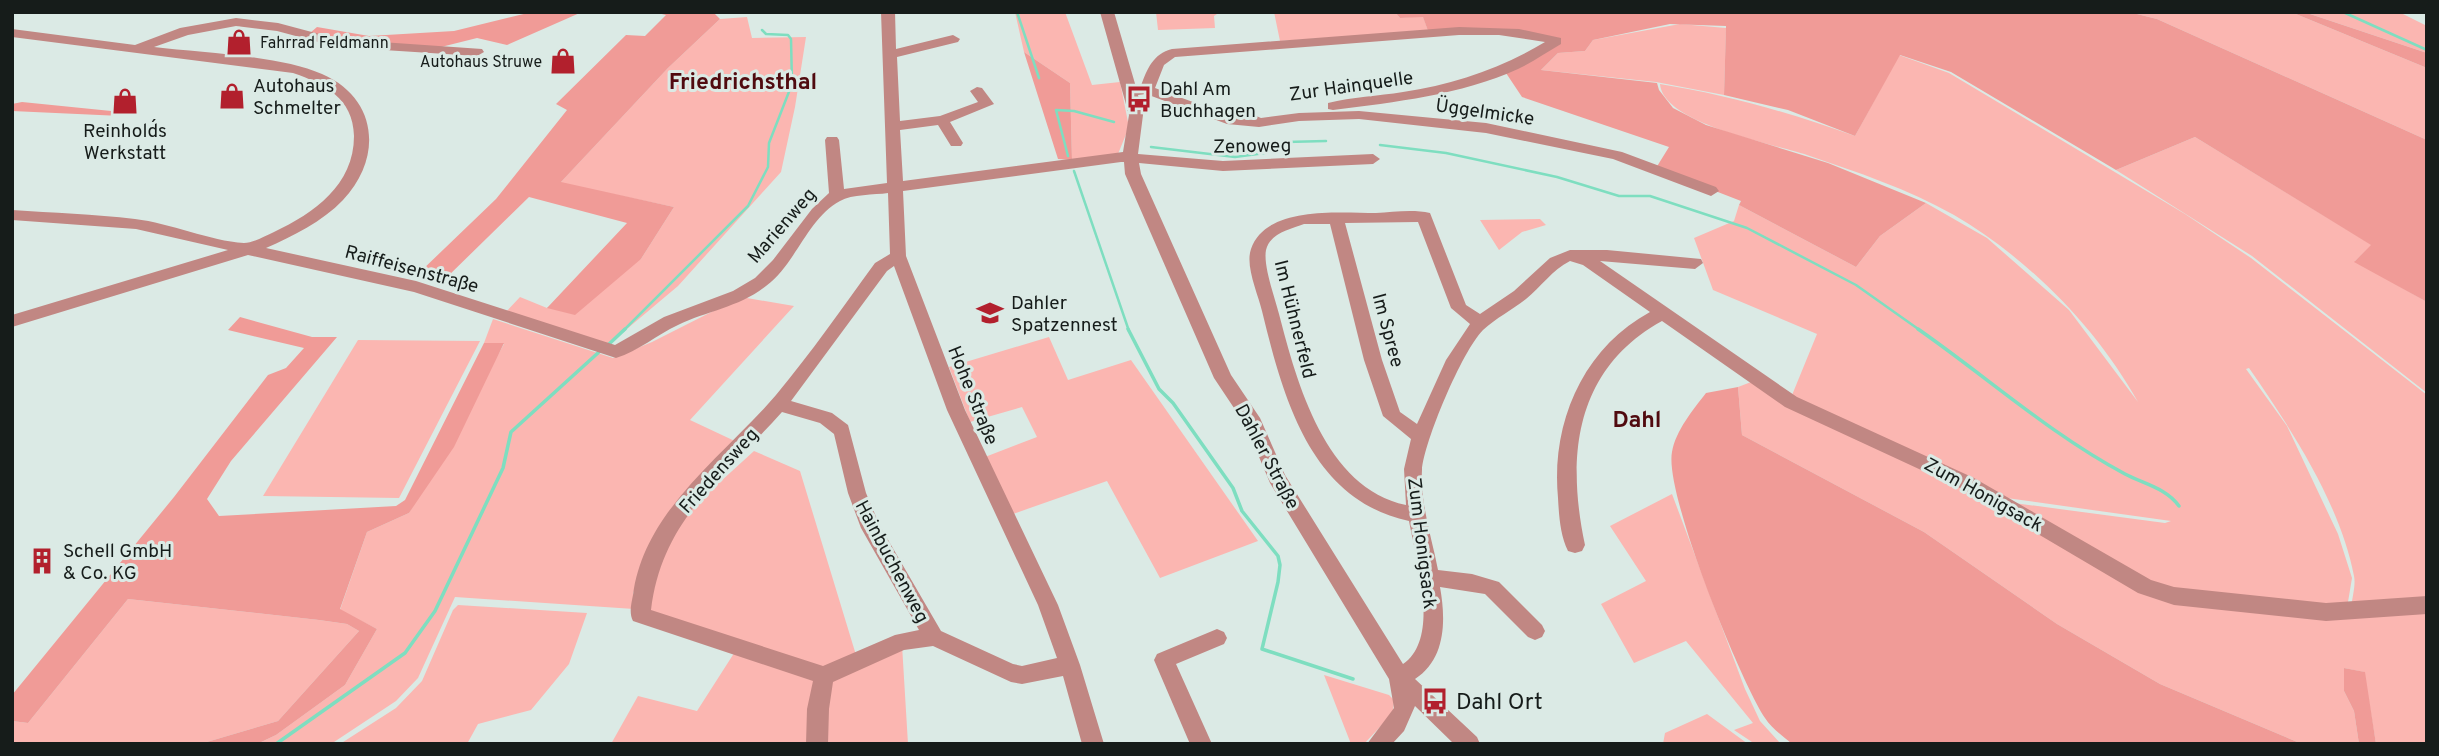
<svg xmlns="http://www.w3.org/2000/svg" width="2439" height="756" font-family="Overpass,sans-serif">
<rect width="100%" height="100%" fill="#dbeae5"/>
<path fill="#fbb6b1" d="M 1015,12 L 1065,12 L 1092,85 L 1120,82 L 1129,127 L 1118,154 L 1072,160 L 1070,83 L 1024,52 Z
M 1156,12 L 1220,12 L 1214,16 L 1215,28 L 1158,30 Z
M 1274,12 L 1395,12 L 1400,18 L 1423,16 L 1428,31 L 1280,41 Z
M 2129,12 L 2291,12 L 2427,68 L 2427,140 L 2157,19 Z
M 2304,12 L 2399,12 L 2427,26 L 2427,53 Z
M 747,17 L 752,38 L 806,37 L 795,107 L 781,172 L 678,286 L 609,344 L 505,313 L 520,297 L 547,308 L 641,259 L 674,207 L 560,183 L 668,68 L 720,19 Z
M 1680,24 L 1726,28 L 1724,95 L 1656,82 L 1541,70 L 1558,53 L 1585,51 L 1593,40 Z
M 1899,55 L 1949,73 L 2185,214 L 2251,258 L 2427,395 L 2427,602 L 2351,608 C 2352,598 2356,585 2354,576 C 2340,503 2290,427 2249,368 L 2246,369 L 2287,426 L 2338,534 L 2352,578 L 2347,608 L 2173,593 L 1999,501 L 2165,523 L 2171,521 L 1992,496 L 1790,400 L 1817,334 L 1713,290 L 1694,238 L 1734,221 L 1739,205 L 1856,267 L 1880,236 L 1926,203 L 1987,238 L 2069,310 L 2138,402 C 2096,327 2029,259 1954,215 C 1908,189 1857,172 1807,155 C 1775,144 1663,124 1660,84 C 1728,95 1791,113 1855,136 Z
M 2195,137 L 2372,245 L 2355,261 L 2427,302 L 2427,393 L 2252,256 L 2116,170 Z
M 1540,219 L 1546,225 L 1522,232 L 1499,250 L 1480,220 Z
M 741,297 L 794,306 L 690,420 L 739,443 L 658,544 L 633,593 L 634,609 L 455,597 L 418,678 L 396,701 L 331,744 L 257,744 L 276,735 L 345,685 L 377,629 L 340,610 L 367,532 L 409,513 L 504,344 L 484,343 L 493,319 L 613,358 L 652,342 Z
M 1049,337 L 1068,380 L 1131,360 L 1258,541 L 1160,578 L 1107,481 L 1010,515 L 985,457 L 1037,437 L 1022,407 L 970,422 L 949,367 Z
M 358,340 L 480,341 L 399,498 L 263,496 Z
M 1759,379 L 1914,457 L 2179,599 L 2427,607 L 2427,744 L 2376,744 L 2364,672 L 2344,668 L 2344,691 L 2354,711 L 2359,744 L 2302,744 L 2160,684 L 2057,624 L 1924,532 L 1742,435 L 1738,387 Z
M 754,451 L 800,471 L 856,655 L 822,672 L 645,612 L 666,535 L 711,478 L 720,482 Z
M 1672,494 L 1745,689 L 1760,721 L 1781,744 L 1755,744 L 1734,730 L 1753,723 L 1686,641 L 1634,663 L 1601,604 L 1646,581 L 1610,526 Z
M 128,599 L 319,620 L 347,624 L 359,631 L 278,721 L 200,744 L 12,744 L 12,721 L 28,723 Z
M 458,605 L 587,613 L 569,664 L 531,710 L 478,724 L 467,744 L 340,744 L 396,708 L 422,681 L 453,610 Z
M 902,645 L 908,744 L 821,744 L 828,677 Z
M 738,647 L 820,677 L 814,744 L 611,744 L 638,696 L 697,711 Z
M 1324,675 L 1389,695 L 1394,700 L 1393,713 L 1364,744 L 1351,744 Z
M 1707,714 L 1748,744 L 1663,744 L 1665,733 Z"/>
<path fill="#f09b97" d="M 532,12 L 582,12 L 507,45 L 477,38 L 441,47 L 355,42 L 310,33 L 317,27 L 369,36 L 454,31 Z
M 653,12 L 713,12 L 720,19 L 668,68 L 561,182 L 674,207 L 641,259 L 575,315 L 547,308 L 627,223 L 529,197 L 444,280 L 419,273 L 496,199 L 567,110 L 556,104 L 626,35 L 645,36 L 666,15 Z
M 1395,12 L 2129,12 L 2157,19 L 2427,140 L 2427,302 L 2354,262 L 2371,245 L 2195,137 L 2116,170 L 1951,72 L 1900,55 L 1855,136 L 1788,110 L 1724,95 L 1726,26 L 1670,24 L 1593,40 L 1585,51 L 1558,53 L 1541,70 L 1657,83 L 1659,90 L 1673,108 L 1706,125 L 1828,163 L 1926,203 L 1880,236 L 1856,267 L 1739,205 L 1741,201 L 1656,168 L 1669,147 L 1522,97 L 1504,70 L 1556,41 L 1542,36 L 1428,31 L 1423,17 L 1400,18 Z
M 2291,12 L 2304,12 L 2427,53 L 2427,68 Z
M 1024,52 L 1070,83 L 1072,160 L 1058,159 Z
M 22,102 L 131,113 L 121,116 L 12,111 L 12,104 Z
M 240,317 L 312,337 L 337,337 L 231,461 L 207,499 L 219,516 L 396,506 L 405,500 L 484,343 L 504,343 L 454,447 L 409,513 L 367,532 L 340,609 L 377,629 L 345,685 L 276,735 L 257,744 L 200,744 L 278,721 L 359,631 L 347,624 L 319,620 L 128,599 L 28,723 L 12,721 L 12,695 L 174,497 L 268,375 L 286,368 L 304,348 L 228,330 Z
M 1738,387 L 1742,435 L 1924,532 L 2057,624 L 2160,684 L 2302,744 L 1792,744 C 1783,736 1771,728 1765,718 C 1740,680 1664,493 1672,452 C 1676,430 1693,410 1706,393 Z
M 2344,668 L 2365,672 L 2376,744 L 2359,744 L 2354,711 L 2344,691 Z"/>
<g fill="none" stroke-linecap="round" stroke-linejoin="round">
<path stroke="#7edec0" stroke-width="2.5" d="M 1017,12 L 1039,78
M 2343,12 L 2427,50
M 1286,142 L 1326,141
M 1380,145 L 1446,153 L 1557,177 L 1619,196 L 1650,196 L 1747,228 L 1856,285 L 1921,331
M 1151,147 L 1235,157 L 1265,153
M 1068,156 L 1056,110 L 1074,111 L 1114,122
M 1074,171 L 1129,331
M 623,331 L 748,206 L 768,167 L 769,143 L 792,84 L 791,39 L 788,35 L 766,34 L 762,30"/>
<path stroke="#7edec0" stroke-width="3.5" d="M 1128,329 L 1159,389 L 1173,403 L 1233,488 L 1242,511 L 1278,556 L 1280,565 L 1278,582 L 1262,649 L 1353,679
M 1918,329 C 1987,377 2050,434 2125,474 C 2144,484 2166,488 2179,506
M 608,345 L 625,329
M 276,744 L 405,653 L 435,611 L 503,468 L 511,432 L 599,352"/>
<path fill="#c18783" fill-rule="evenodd" d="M 881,12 L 895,12 L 896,49 L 953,35 L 960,39 L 958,42 L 897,57 L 900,121 L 940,116 L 978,102 L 970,91 L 977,87 L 982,88 L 994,104 L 950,122 L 963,143 L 961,146 L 951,146 L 938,125 L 900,130 L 903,181 L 1123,152 L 1129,115 L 1100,12 L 1114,12 L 1136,87 L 1141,86 C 1147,69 1153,54 1172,49 L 1459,27 L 1519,29 L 1561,38 L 1561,44 C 1547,52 1533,62 1518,69 C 1460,95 1396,102 1333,110 L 1328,109 L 1328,103 C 1352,97 1378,96 1403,92 C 1454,84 1500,69 1545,42 L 1499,35 L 1459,35 L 1175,57 L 1164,65 L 1155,88 L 1228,115 L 1254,115 L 1261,118 L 1299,113 L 1359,111 L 1486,123 L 1622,152 L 1716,187 L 1719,191 L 1711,196 L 1613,159 L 1486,133 L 1359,119 L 1299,121 L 1259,127 L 1227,124 L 1146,94 L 1138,95 L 1143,115 L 1138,154 L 1223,161 L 1373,154 L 1380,159 L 1373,164 L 1223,171 L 1139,163 L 1141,174 L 1231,375 L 1260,418 L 1285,475 L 1403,664 C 1441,638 1416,560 1409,521 C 1310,500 1283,397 1262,311 C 1258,294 1245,266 1251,249 C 1266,205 1340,213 1376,213 C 1393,212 1413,209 1430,213 L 1466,305 L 1480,314 L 1514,291 L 1550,258 L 1570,250 L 1607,250 L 1701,259 L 1703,263 L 1695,269 L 1600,261 L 1797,397 L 1974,478 L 2151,580 L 2174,587 L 2326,603 L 2427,596 L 2427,614 L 2326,621 L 2174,605 L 2138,593 L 1960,488 L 1785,407 L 1662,321 C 1575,369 1566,456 1585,545 L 1582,551 L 1575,553 L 1568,551 C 1560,535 1559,515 1558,498 C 1551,424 1582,349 1650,312 L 1583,265 L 1570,261 C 1552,270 1541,287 1526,299 C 1512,310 1496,318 1483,330 C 1462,351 1424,442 1422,470 C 1420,504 1432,538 1438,570 L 1472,574 L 1499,582 L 1542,625 L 1545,631 L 1542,637 L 1535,640 L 1528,637 L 1485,594 L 1440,587 C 1446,620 1446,659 1415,679 L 1477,737 L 1480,744 L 1454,744 L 1415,706 L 1404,731 L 1392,744 L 1367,744 L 1394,708 L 1389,679 L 1270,483 L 1246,426 L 1214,378 L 1125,174 L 1124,162 L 1121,162 L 903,191 L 906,256 L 965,410 L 1058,605 L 1080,665 L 1104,744 L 1082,744 L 1063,676 L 1022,684 L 1011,682 L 933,646 L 904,650 L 833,682 L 829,709 L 828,744 L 806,744 L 807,709 L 813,681 L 633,621 C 629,613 631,605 633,595 C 644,510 724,456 776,395 C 811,353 843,307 875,263 L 890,254 L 888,193 C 874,195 852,194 840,201 C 807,219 796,264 766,286 C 740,307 707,311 678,325 C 656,335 639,351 616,358 L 414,292 L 248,255 L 12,327 L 12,315 L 228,250 L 136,229 L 12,220 L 12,210 C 53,213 94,214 135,219 C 170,223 210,241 244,243 C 253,243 265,236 274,232 C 314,213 354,185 354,136 C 353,98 325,84 293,73 L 12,37 L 12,29 L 135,45 L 180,28 L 236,18 L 278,23 L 338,39 L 482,49 L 484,52 L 477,56 L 337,47 L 277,31 L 236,26 L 188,35 L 154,47 C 202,53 279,55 322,74 C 378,98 383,158 343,200 C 322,222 293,236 266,248 L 416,281 L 615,345 L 664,317 L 733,291 L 755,278 L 773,260 L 812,209 L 829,193 L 825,140 L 827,137 L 837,137 L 839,140 L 844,189 L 887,183 ZM 1418,222 L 1451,308 L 1470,324 L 1446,360 L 1417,424 L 1400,412 L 1382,360 L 1345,223 ZM 1304,224 L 1330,224 L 1364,360 L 1383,416 L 1411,439 L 1404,469 L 1406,505 C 1325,488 1297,383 1279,314 C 1275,298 1263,266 1266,250 C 1270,233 1291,229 1304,224 ZM 894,266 L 947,410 L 1038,605 L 1057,658 L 1022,666 L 1013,664 L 941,631 L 880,526 L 866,493 L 848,425 L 832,413 L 791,401 L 887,271 ZM 782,412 L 820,423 L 834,434 L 848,493 L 861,528 L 919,630 L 895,635 L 823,666 L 651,610 C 662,518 725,476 782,412 Z
M 1217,629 L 1224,632 L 1227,638 L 1224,644 L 1176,664 L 1212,744 L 1190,744 L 1154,660 L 1157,654 Z"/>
</g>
<defs>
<g id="shop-bare" transform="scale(2.1)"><path d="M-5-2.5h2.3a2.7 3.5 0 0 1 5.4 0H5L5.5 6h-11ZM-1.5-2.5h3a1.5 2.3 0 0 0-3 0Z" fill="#b2202d" stroke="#dbeae5" stroke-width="2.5" paint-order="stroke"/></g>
<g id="bus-bare" transform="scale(2.1)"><path d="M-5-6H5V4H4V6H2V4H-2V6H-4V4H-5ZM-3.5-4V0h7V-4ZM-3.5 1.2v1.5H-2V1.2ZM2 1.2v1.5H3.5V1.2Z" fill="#b2202d" stroke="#dbeae5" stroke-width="2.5" paint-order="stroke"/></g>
<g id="school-bare" transform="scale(2.1)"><path d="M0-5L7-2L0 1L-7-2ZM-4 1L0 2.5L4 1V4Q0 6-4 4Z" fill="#b2202d" stroke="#dbeae5" stroke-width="2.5" paint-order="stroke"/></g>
<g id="building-bare" transform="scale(2.1)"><path d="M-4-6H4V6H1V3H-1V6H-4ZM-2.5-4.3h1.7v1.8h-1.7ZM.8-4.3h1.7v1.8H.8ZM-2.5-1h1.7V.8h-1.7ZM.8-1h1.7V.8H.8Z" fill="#b2202d" stroke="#dbeae5" stroke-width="2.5" paint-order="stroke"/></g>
</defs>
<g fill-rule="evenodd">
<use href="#shop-bare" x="239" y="42"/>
<use href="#shop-bare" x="563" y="61"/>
<use href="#shop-bare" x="232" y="96"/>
<use href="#bus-bare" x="1139" y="99"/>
<use href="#shop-bare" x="125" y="101"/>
<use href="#school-bare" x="990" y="313"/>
<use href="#building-bare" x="42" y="561"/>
<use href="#bus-bare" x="1435" y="701"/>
</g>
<g text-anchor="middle" stroke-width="6" stroke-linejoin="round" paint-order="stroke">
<g font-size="16" fill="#161c1a" stroke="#dbeae5" text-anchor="start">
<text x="260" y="48">Fahrrad Feldmann</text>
<text x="542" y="67" text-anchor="end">Autohaus Struwe</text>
</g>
<g font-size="19" fill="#161c1a" stroke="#dbeae5" text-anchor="start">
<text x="253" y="92">Autohaus<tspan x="253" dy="22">Schmelter</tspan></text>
<text x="1160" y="95">Dahl Am<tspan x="1160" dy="22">Buchhagen</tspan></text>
<text x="125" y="137" text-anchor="middle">Reinhold´s<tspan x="125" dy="22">Werkstatt</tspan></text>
<text x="1011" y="309">Dahler<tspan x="1011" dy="22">Spatzennest</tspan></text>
<text x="63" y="557">Schell GmbH<tspan x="63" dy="22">&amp; Co. KG</tspan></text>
</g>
<g font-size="19" fill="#161c1a" stroke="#dbeae5">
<text transform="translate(1351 85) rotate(-8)" y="7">Zur Hainquelle</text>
<text transform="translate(1485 111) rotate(8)" y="7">Üggelmicke</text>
<text transform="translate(1252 145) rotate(-1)" y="7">Zenoweg</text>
<text transform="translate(781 225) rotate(-49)" y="7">Marienweg</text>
<text transform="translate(412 268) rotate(15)" y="7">Raiffeisenstraße</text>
<text transform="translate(1296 319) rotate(76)" y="7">Im Hühnerfeld</text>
<text transform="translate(1389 330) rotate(75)" y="7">Im Spree</text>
<text transform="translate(974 395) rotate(68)" y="7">Hohe Straße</text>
<text transform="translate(1268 456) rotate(62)" y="7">Dahler Straße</text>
<text transform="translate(718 470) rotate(-48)" y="7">Friedensweg</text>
<text transform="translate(1984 494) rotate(29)" y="7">Zum Honigsack</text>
<text transform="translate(1423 543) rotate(83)" y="7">Zum Honigsack</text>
<text transform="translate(893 561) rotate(62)" y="7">Hainbuchenweg</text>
</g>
<g font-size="23" font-weight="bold" fill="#500a0f" stroke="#dbeae5">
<text x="743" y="89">Friedrichsthal</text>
<text x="1637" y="427">Dahl</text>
</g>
<g font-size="23" fill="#161c1a" stroke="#dbeae5" text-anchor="start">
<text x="1456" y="709">Dahl Ort</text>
</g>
</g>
<rect width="2439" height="756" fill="none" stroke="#161c1a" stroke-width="28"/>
</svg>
